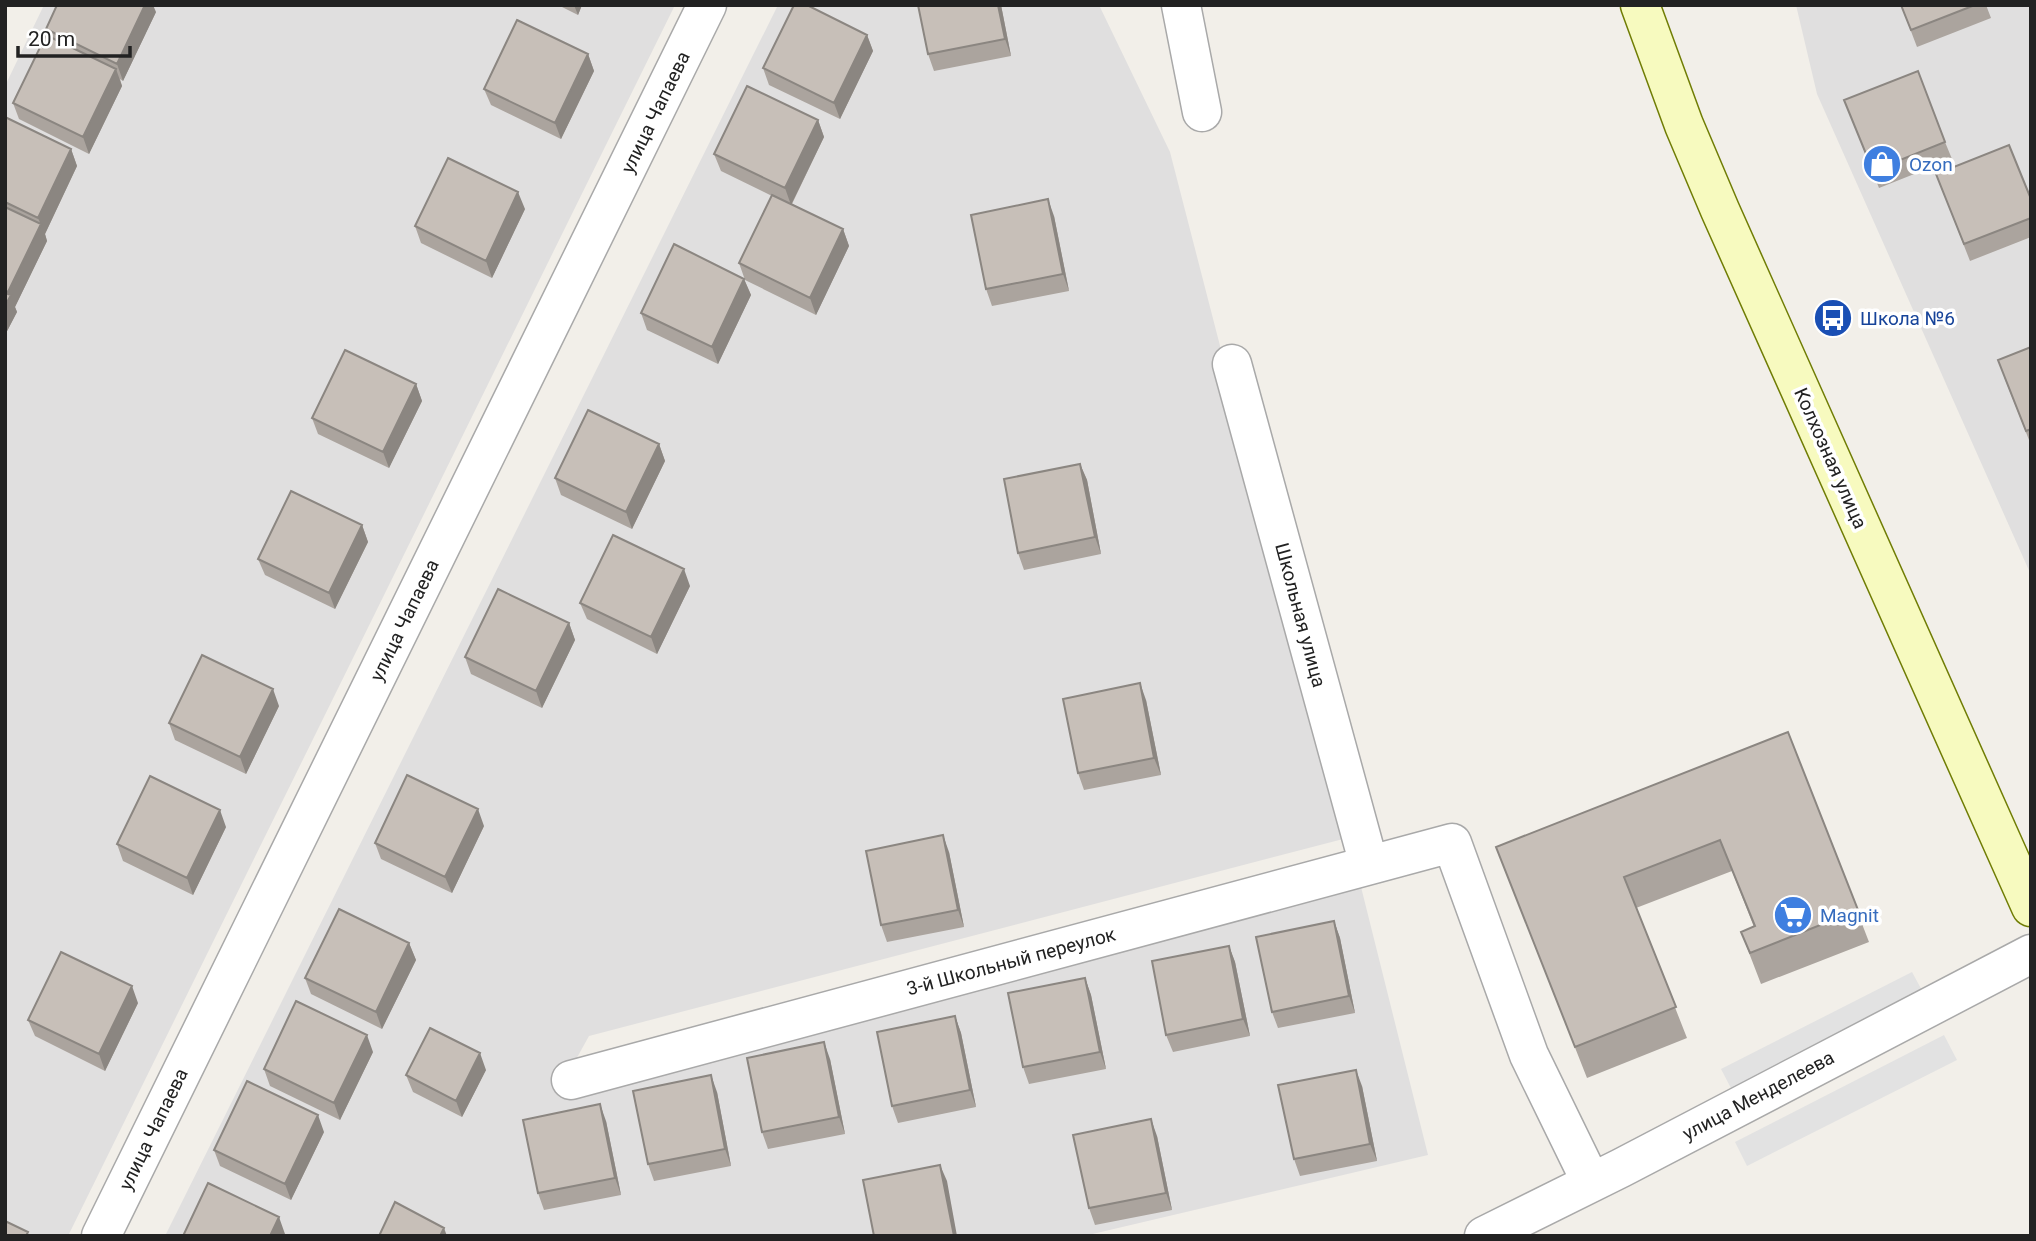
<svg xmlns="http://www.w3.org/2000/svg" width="2036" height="1241" font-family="Roboto,sans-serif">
<rect width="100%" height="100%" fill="#f2efe9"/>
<path fill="#e0dfdf" d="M 44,5 L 675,5 L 68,1236 L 5,1236 L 5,86 Z
M 778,5 L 1099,5 L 1170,152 L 1347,838 L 589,1036 L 559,1090 L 1359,879 L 1428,1155 L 1084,1236 L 165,1236 Z
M 1796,5 L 2031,5 L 2031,575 L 1817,94 Z"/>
<path fill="#e2e2e2" d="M 1912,972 L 1925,996 L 1734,1094 L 1721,1069 Z
M 1944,1035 L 1957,1060 L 1747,1166 L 1735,1142 Z"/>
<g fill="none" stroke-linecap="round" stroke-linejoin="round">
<g stroke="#a9a9a9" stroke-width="41">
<path id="street" d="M 1181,5 L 1202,112
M 1232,364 L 1369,865
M 571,1080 L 1452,843 L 1529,1055 L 1591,1182
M 101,1236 L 707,5
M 1484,1236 L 1621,1168 L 2031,954"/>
</g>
<g stroke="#707d05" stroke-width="41">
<path id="secondary" d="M 1640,5 L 1684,125 L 1720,210 L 2031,907"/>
</g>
<use href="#street" stroke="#fff" stroke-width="38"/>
<use href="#secondary" stroke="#f7fabf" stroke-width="38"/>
</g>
<path fill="#aba49e" d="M 558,5 L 582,5 L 578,15 Z
M 1001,5 L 1011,56 L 934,71 L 928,54 Z
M 1901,5 L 1986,5 L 1991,18 L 1917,47 Z
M 156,12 L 123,81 L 120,79 L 122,86 L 89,154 L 19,119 L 13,103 L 48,36 L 46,29 Z
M 867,35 L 873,51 L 840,119 L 769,85 L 763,68 Z
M 588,54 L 594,71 L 561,139 L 491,105 L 484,89 Z
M 1844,100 L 1945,142 L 1952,159 L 1879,188 Z
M 5,117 L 71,149 L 77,166 L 45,234 L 47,241 L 15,307 L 17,312 L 5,335 Z
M 818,120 L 824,137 L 792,204 L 843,229 L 849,246 L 816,315 L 745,280 L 739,263 L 772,196 L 721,171 L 714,154 Z
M 1936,174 L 2031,199 L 2031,237 L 1970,261 Z
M 525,209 L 492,278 L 421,243 L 415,226 Z
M 1054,216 L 1069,291 L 992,306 L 986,289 Z
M 744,279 L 751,295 L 718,364 L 647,330 L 641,313 Z
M 2031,347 L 2031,445 L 2004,377 Z
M 416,384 L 422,401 L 389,468 L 318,434 L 312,418 Z
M 659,444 L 665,461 L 632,529 L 561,495 L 555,478 Z
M 1080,464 L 1087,480 L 1101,554 L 1024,570 L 1018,553 Z
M 362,525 L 368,542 L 335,609 L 265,575 L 258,559 Z
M 690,586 L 657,654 L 587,619 L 580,603 Z
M 569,623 L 575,640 L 542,708 L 471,674 L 465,657 Z
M 1146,700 L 1161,775 L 1084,790 L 1078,773 Z
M 279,706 L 246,774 L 175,740 L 169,723 Z
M 1788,732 L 1869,942 L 1761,984 L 1741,932 L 1754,927 L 1732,871 L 1636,908 L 1687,1038 L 1587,1078 L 1496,847 Z
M 484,826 L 452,893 L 381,859 L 375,843 Z
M 226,827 L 193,895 L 123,861 L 117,844 Z
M 949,852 L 964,927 L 887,942 L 881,925 Z
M 1334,921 L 1340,938 L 1355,1013 L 1278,1028 L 1272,1012 Z
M 409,943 L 416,960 L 382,1029 L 311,994 L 305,978 Z
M 1229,946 L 1235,962 L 1250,1036 L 1173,1052 L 1166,1035 Z
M 1085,978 L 1091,995 L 1106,1069 L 1029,1084 L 1023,1067 Z
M 138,1003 L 105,1071 L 35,1036 L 28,1020 Z
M 955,1016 L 961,1033 L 976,1107 L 898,1123 L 892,1106 Z
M 373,1052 L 340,1120 L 270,1086 L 264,1069 Z
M 830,1059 L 845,1134 L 768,1149 L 762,1132 Z
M 486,1070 L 462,1117 L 413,1092 L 406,1075 Z
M 1362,1086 L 1377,1161 L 1300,1176 L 1294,1159 Z
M 717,1092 L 731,1166 L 654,1181 L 648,1164 Z
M 606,1121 L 621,1195 L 544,1210 L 538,1193 Z
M 324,1132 L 291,1200 L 220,1166 L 214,1150 Z
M 1157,1136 L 1172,1210 L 1095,1225 L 1089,1208 Z"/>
<path fill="#8b8681" d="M 145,5 L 153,5 L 156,12 L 123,81 L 117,64 Z
M 574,5 L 582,5 L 578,15 Z
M 998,5 L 1001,5 L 1011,56 L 1005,39 Z
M 867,35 L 873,51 L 840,119 L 834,103 Z
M 588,54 L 594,71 L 561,139 L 555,123 Z
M 116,69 L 122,86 L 89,154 L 83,137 Z
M 818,120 L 824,137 L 791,205 L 785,188 Z
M 71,149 L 77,166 L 45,234 L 47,241 L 15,307 L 17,312 L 5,335 L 5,306 L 10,297 L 8,292 L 41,225 L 38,218 Z
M 518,192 L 525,209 L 492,278 L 486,261 Z
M 1048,199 L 1054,216 L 1069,291 L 1063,274 Z
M 843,229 L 849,246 L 816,315 L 810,298 Z
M 744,279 L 751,295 L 718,364 L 712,347 Z
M 416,384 L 422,401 L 389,468 L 383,452 Z
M 659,444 L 665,461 L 632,529 L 626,512 Z
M 1080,464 L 1087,480 L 1101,554 L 1095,537 Z
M 362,525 L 368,542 L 335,609 L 329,593 Z
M 684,569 L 690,586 L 657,654 L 651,637 Z
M 569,623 L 575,640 L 542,708 L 536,691 Z
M 1140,683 L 1146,700 L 1161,775 L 1154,758 Z
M 273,689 L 279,706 L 246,774 L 240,757 Z
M 478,809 L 484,826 L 452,893 L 445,877 Z
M 220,810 L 226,827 L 193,895 L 187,878 Z
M 943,835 L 949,852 L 964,927 L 958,910 Z
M 1334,921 L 1340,938 L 1355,1013 L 1349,996 Z
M 409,943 L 416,960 L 382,1029 L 376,1012 Z
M 1229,946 L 1235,962 L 1250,1036 L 1243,1019 Z
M 1085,978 L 1091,995 L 1106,1069 L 1100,1052 Z
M 132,986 L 138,1003 L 105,1071 L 99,1054 Z
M 955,1016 L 961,1033 L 976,1107 L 970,1090 Z
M 367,1035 L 373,1052 L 340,1120 L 334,1103 Z
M 824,1042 L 830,1059 L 845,1134 L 839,1117 Z
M 480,1053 L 486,1070 L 462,1117 L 456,1101 Z
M 1356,1070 L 1362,1086 L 1377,1161 L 1370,1144 Z
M 711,1075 L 717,1092 L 731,1166 L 725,1149 Z
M 600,1104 L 606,1121 L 621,1195 L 615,1178 Z
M 318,1115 L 324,1132 L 291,1200 L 285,1184 Z
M 1151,1119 L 1157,1136 L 1172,1210 L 1166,1193 Z
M 940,1165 L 947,1181 L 957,1236 L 954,1236 Z
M 279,1217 L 285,1234 L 284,1236 L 270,1236 Z
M 444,1228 L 447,1236 L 440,1236 Z"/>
<path fill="#c7bfb8" stroke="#8b8681" stroke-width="2" d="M 57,5 L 145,5 L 117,64 L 46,29 Z
M 794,5 L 807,5 L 867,35 L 834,103 L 763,68 Z
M 918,5 L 998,5 L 1005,39 L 928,54 Z
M 1901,5 L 1975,5 L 1911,30 Z
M 517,20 L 588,54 L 555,123 L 484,89 Z
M 46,35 L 116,69 L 83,137 L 13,103 Z
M 1918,71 L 1945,142 L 1873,171 L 1844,100 Z
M 747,86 L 818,120 L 785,188 L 714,154 Z
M 5,117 L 71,149 L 38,218 L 5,202 Z
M 2009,145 L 2031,199 L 2031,218 L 1964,244 L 1936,174 Z
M 448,158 L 518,192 L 486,261 L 415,226 Z
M 772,195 L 843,229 L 810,298 L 739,263 Z
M 1048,199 L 1063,274 L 986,289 L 971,215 Z
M 5,207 L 41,224 L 8,292 L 5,291 Z
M 674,244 L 744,279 L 712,347 L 641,313 Z
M 5,293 L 11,295 L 5,306 Z
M 2031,347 L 2031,429 L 2026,431 L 1998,360 Z
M 345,350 L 416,384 L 383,452 L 312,418 Z
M 588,410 L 659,444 L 626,512 L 555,478 Z
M 1080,464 L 1095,537 L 1018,553 L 1004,479 Z
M 291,491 L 362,525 L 329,593 L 258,559 Z
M 613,535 L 684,569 L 651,637 L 580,603 Z
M 498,589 L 569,623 L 536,691 L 465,657 Z
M 202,655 L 273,689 L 240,757 L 169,723 Z
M 1140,683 L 1154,758 L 1078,773 L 1063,699 Z
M 1788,732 L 1858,910 L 1750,953 L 1741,932 L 1755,926 L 1720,840 L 1624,877 L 1676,1007 L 1575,1047 L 1496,847 Z
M 407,775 L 478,809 L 445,877 L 375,843 Z
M 150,776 L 220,810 L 187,878 L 117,844 Z
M 943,835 L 958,910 L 881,925 L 866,851 Z
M 339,909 L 409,943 L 376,1012 L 305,978 Z
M 1334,921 L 1349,996 L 1272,1012 L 1256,937 Z
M 1229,946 L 1243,1019 L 1166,1035 L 1152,961 Z
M 61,952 L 132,986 L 99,1054 L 28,1020 Z
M 1085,978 L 1100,1052 L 1023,1067 L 1008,993 Z
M 296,1001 L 367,1035 L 334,1103 L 264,1069 Z
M 955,1016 L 970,1090 L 892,1106 L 877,1032 Z
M 430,1028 L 480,1053 L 456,1101 L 406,1075 Z
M 824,1042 L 839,1117 L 762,1132 L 747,1058 Z
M 1356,1070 L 1370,1144 L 1294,1159 L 1278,1085 Z
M 711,1075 L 725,1149 L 648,1164 L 633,1091 Z
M 247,1081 L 318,1115 L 285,1184 L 214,1150 Z
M 600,1104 L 615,1178 L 538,1193 L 523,1120 Z
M 1151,1119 L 1166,1193 L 1089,1208 L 1073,1135 Z
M 940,1165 L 954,1236 L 874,1236 L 863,1180 Z
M 208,1183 L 279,1217 L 270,1236 L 183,1236 Z
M 395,1202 L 444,1228 L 440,1236 L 379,1236 Z
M 5,1221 L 28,1232 L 26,1236 L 5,1236 Z"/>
<defs>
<g id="shop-disc" transform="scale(2.0125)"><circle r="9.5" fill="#3f7fe0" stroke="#fff"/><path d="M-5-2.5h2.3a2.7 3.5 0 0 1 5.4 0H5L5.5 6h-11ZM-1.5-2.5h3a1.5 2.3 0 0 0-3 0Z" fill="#fff"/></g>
<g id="bus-disc" transform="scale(2.0125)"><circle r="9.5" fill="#1a4fb4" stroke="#fff"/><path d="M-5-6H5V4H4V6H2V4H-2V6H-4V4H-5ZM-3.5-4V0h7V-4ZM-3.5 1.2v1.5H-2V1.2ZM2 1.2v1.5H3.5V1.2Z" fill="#fff"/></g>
<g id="supermarket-disc" transform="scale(2.0125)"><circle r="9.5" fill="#3f7fe0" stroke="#fff"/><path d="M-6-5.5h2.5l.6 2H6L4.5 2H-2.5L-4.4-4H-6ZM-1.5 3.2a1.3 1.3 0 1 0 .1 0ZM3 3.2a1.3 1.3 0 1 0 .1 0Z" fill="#fff"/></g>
</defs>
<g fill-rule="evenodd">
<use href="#shop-disc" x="1882" y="164"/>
<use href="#bus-disc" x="1833" y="318"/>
<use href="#supermarket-disc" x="1793" y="915"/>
</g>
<g text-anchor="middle" stroke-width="7" stroke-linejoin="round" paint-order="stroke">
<g font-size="19" fill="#222" stroke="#fff">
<text transform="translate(655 112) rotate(-64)" y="7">улица Чапаева</text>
<text transform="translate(1831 458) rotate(66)" y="7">Колхозная улица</text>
<text transform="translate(1301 615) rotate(75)" y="7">Школьная улица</text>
<text transform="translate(404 620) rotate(-64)" y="7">улица Чапаева</text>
<text transform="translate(1011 961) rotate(-15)" y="7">3-й Школьный переулок</text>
<text transform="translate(1758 1095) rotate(-28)" y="7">улица Менделеева</text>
<text transform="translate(153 1129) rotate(-64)" y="7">улица Чапаева</text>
</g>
<g font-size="19" fill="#366cbe" stroke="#fff" text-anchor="start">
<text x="1909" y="171">Ozon</text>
<text x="1820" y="922">Magnit</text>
</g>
<g font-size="19" fill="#164399" stroke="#fff" text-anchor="start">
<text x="1860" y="325">Школа №6</text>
</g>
</g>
<rect width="2036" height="1241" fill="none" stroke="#222222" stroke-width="14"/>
<path d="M18 46v10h112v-10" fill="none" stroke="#222222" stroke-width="3.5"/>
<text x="28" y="46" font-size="21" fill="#222222" stroke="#ffffff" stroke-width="5" paint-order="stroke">20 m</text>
</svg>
